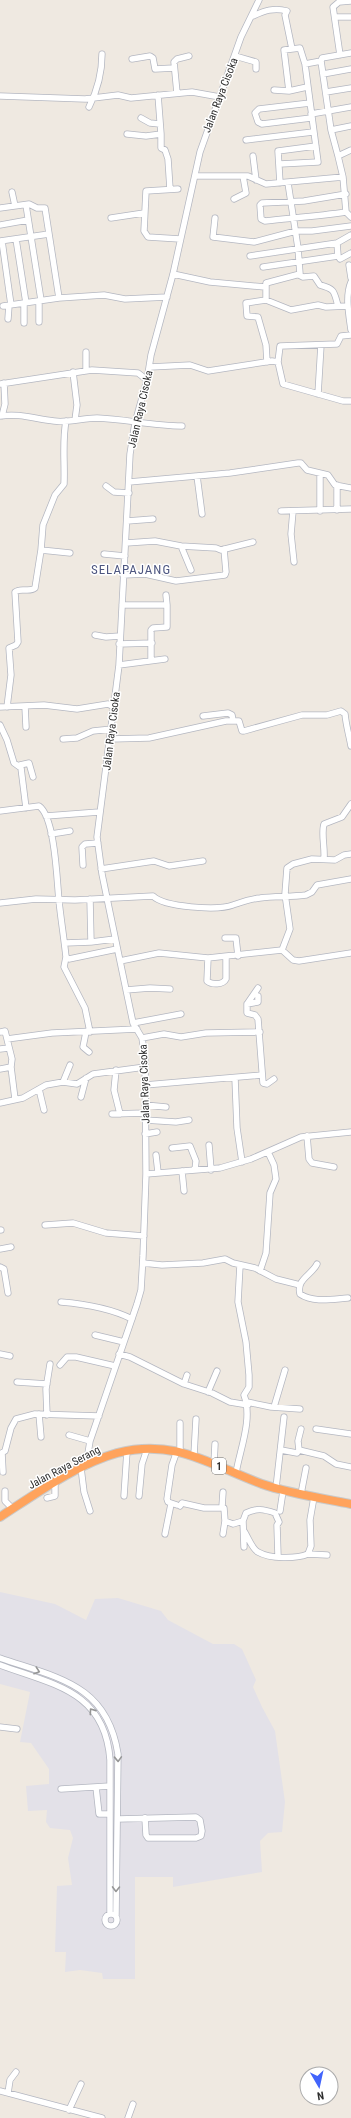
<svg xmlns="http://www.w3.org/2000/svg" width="351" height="2118" font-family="'Roboto Condensed',sans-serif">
<rect width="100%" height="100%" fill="#efe9e1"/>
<path fill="#e3e1e8" d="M 0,1592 L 55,1604 L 86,1620 L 95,1599 L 118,1598 L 161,1611 L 168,1620 L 213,1644 L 234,1644 L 242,1649 L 256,1680 L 253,1687 L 262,1707 L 275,1731 L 285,1802 L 282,1832 L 268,1833 L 260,1841 L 262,1872 L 173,1887 L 173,1877 L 135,1877 L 135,1979 L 103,1979 L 102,1973 L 80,1970 L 65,1972 L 66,1952 L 55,1952 L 57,1886 L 72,1885 L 68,1858 L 73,1838 L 70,1830 L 50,1828 L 46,1822 L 47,1810 L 28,1811 L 26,1786 L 49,1784 L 49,1769 L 31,1743 L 20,1742 L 30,1692 L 0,1684 Z"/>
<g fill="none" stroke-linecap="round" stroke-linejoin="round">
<g stroke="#b4b7c1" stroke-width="7">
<path id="minor" d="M 253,16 C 264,11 274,7 287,11 L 285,15 L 292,49
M 335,17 L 351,17
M 351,53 L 322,58 L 321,61 L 331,130 L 351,126
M 340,55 L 333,7 L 339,2 L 351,1
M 235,56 L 256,62 L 256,69
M 132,59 L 150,56 L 153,58 L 155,69 L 174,68
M 305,64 L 321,61
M 323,74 L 351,69
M 274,90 L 289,91 L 307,87
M 326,92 L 351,88
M 177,93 L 174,62 L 177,59 L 189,56
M 0,96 L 85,99 L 118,95 L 131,98 L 192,92 L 220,97
M 310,103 L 259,109 L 255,113 L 258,122 L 262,124 L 311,118
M 89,107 C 97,91 102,72 102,54
M 311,114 L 351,107
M 141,118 L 150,123 L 160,124
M 331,130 L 338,156
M 127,134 L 146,136 L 161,134 L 158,95
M 161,134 L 161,148 L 165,150 L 168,159 L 170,189
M 246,140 L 313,132
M 253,156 L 256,180
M 280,164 L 318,162 L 305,64 L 300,48 L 284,50 L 289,91
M 195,176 L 248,176 L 266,184 L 343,177 L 338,156 L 351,150
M 343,177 L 346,212 L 351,217
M 280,183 L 278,151 L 316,146
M 178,189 L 146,191 L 144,231 L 148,237 L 180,239
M 12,192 L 15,206
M 346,194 L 304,201 L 262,203 L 260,205 L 261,219 L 265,221 C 292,218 319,216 346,212
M 234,199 L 246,193 L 243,176
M 26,205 L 41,300
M 0,208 L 29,204 L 37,208 L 45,208 L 59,298 L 104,295 L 125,299 L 167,297
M 111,218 L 144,213
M 215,218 L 213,237 L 254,242 L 296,231 L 312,231 L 351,226
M 0,225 L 28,220
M 16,239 L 26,303
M 0,241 L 49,234
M 2,241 L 11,305
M 337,243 L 351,235
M 250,256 L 337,243 L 338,256 L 263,267
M 338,256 L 340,259 L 351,253
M 349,265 L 351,278
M 173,274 L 210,282 L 265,287
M 299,275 L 303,277 L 314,276 L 320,285 C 335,289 334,291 338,306
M 351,282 C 345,296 349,315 351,330
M 266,300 L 266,283 L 300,274 L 298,248 L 288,183
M 3,306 L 59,298
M 8,319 L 9,305
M 39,322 L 39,301
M 24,323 L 24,303
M 86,352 L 86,371
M 267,362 L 266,345 L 258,317 L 247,316 L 246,303 L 266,300 L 291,310 L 318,305 L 326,307 L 348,306
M 278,362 L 280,346 L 337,344 L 341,336 L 351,335
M 150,367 L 190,365 L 208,371 L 272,361 L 278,362 L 283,384 L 343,401 L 351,401
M 73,372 L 77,405 L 75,420
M 0,384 L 92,370 L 138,373 L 147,380
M 318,394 L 321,345
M 0,416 C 20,413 35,419 54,421 C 68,423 83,418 97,418 C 125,419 153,426 182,426
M 2,416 L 5,404 L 4,383
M 197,476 L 202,514
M 129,482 L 230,473 L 298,463 L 301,463 L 307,470 L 328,475 L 335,485 L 351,488
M 337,485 L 337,510
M 106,486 L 114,492 L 129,493
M 281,511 L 351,509
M 293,511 L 291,534 L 294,562
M 320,511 L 320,474
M 127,521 L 153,519
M 126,543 L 155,541 L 181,546 L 191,570
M 181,546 L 216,548 L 221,550 L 253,542
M 41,550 L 70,553
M 104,554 L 125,556
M 123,575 L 145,574 L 176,581 L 225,575 L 226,572 L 224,549
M 122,605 L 167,605 L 166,595
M 95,635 L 106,637 L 120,636
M 119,644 L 152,643
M 151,660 L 151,630 L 153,628 L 167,627 L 167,605
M 119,665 L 165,659
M 25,706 L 26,727
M 0,707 L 44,705 L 77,709 L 108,704 L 114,707
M 7,707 L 11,675 L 9,648 L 16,645 L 18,642 L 15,592 C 21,587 29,593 35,588 L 41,550 L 43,525 L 55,495 L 64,484 C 65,463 62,441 66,421
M 203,716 L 228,713 L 232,715 L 233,720
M 0,725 L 7,740 L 14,763 L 21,768 L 26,808
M 63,739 L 77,738 L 93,731 L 112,729
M 110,739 L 149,738 L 226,721 L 239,721 L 242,731 L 244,731 L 302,715 L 327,715 L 341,711 L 345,714 C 346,725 349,735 351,746
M 20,765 L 29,763 L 33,777
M 0,811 L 39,806 C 55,817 57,881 59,901 C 61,920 64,938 66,957 L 69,959 L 117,949
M 46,816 L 99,812
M 51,834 L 70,831
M 324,858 C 325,848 321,833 324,824 L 342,817 L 351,804
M 83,865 L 82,847 L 85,844 L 98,843
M 101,869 L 154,861 L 169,866 L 203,861
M 90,899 L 91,942
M 0,903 L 36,899 L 75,900 L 153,896 C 164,907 217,911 233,905 C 242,902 250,899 260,898 C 275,896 291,897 306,895 L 312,892 L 317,885 L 351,879
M 225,938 L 236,938 L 238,956
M 65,943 L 91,942 L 115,939
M 282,950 L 290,929 L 285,894 L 287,868 L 293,864 L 312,859 L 335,860 L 344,855 L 351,854
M 66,957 L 64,967 L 85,1008 L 90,1032
M 208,958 L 207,981 C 212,985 223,985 226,979 L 226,957
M 120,961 L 159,953 L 208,958 L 282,950 L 293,960 L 299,961 L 351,953
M 258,988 L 247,1004 L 247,1013 L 255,1015 L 258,1019 L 263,1083 L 267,1084 L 274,1079
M 126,990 L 150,988 L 170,989
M 247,1004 L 258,1002 L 258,996
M 133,1023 L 181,1014
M 0,1032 L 5,1031 L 12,1059 L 11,1067 L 15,1099
M 86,1032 L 83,1047 L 89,1052
M 142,1038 L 164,1034 L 181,1037 L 206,1033 L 260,1032
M 7,1039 L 52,1033 L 137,1029
M 0,1049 L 9,1048
M 0,1069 L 11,1067
M 116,1070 L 114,1090 L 120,1114
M 235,1078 L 237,1128 L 242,1162
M 63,1082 L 70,1065
M 145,1085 L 262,1075
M 39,1089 L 44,1110
M 81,1097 L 86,1078
M 0,1103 L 23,1098 L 46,1085 L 63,1082 L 77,1084 L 93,1074 L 145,1067
M 145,1105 L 166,1107
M 112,1114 L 145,1113
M 145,1120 L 176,1122 L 189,1120
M 145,1134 L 157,1132
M 307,1136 L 309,1159 L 312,1163 L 334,1167
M 209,1145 L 211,1170
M 172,1148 L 190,1146 L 196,1161 L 195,1170
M 156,1155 L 158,1172
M 182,1171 L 184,1191
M 146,1174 L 220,1168 L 251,1159 L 301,1137 L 351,1132
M 45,1225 L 73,1223 L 106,1233 L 144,1236
M 0,1230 L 1,1230
M 0,1249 L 11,1247
M 143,1263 L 162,1265 L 203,1263 L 225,1259 L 233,1263 L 255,1268 L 276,1279 L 300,1285
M 317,1264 C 312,1275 296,1279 300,1294 C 313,1303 333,1299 348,1298
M 0,1267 L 4,1269 L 8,1293
M 260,1271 L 266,1253 L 270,1193 L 276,1179 L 274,1165 L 268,1152
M 61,1302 C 85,1304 110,1308 132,1319
M 95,1335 L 124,1342
M 0,1354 L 10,1356
M 119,1354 L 130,1357 L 184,1384 L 212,1393 L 230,1402 L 248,1405
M 60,1365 L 67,1357 L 76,1357 L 115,1366
M 17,1382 L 47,1384
M 184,1384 L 187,1375
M 208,1392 L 217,1371
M 247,1402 L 271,1407 L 300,1409
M 274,1407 L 285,1370
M 39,1414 L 41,1437
M 47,1415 L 46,1389 L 50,1364
M 301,1429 L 298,1441 L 299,1450 L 324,1456 L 336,1464 L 351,1467
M 316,1429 L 351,1434
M 69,1435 L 90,1441
M 281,1450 L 297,1453 L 299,1450
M 177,1451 L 172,1465 L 167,1499 L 168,1502 L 177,1505
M 180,1451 L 180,1423
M 2,1453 L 3,1472
M 0,1454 L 5,1451 L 11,1428 L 16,1419 L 35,1414 L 99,1416
M 194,1455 L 196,1419
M 214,1464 L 215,1444
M 86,1466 L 90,1441 L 137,1304 L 141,1290 L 143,1256 L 146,1174 L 145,1058 L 142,1038 L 133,1023 L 120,961 L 102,874 L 97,837 L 119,665 L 130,454 L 135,423 L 147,380 L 151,355 L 173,274 L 200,152 L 241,37 L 259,0
M 81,1468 L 84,1492 L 90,1511
M 236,1473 C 240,1449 253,1419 244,1395 L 249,1387 L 249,1375 L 246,1342 L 238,1302 L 240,1265
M 276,1488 L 284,1417
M 5,1491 L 5,1501 L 13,1509
M 301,1494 L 306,1468
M 124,1496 L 127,1451
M 139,1496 L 142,1464 L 147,1449
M 47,1498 L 55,1496 L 55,1483
M 180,1506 L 182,1503 L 204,1508 L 224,1508 L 225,1521 L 233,1524 L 243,1521 L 246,1513 C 257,1508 263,1509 275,1513 L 279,1522 L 277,1525 L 278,1556
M 222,1507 L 223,1492
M 280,1511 L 283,1491
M 243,1521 L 244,1547
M 244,1531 C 248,1537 252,1549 258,1552 C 270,1559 296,1559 308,1554 L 311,1546 L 310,1520 L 314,1497
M 165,1534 L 171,1504
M 223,1534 L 225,1521
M 308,1554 L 327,1555
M 0,1658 C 58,1678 107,1684 118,1754 L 116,1915
M 0,1665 C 54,1685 105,1691 110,1760 L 110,1914
M 0,1727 L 17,1729
M 96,1787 L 99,1814 L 110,1814
M 61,1789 L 110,1786
M 118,1819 L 196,1817 L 200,1820 L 202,1831 L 201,1836 L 196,1838 L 148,1838 L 146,1835 L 145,1818
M105 1920a6 6 0 1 1 12 0a6 6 0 1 1-12 0Z
M 0,2091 L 102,2118
M 8,2093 L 10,2080 L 16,2072
M 69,2110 L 81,2084
M 128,2118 L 133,2104"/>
</g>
<g stroke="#c9c9c9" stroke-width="10">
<path id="highway" d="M 0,1517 C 34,1495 77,1464 117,1453 C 176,1438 210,1465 262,1484 C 291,1494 321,1498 351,1504"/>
</g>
<use href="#minor" stroke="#fff" stroke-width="5.5"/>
<use href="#highway" stroke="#ffa35c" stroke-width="8"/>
</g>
<defs><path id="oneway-chevron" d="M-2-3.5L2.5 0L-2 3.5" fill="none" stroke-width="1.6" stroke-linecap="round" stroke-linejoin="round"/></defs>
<g stroke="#969696">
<use href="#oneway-chevron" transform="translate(37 1671) rotate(19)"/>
<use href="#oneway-chevron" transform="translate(92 1711) rotate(-125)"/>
<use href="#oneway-chevron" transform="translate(118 1759) rotate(88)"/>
<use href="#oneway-chevron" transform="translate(116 1889) rotate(91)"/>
</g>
<g text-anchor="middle" stroke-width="3" stroke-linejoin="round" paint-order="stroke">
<rect fill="#fff" stroke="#6d6d6d" stroke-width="1" x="212" y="1458" width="14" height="16" rx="3"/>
<g font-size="10" font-weight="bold" fill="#2e2e2e">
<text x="219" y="1470">1</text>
</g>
<g font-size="11" fill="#2e2e2e" stroke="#fff">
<text transform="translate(220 95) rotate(-69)" y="4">Jalan Raya Cisoka</text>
<text transform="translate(140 409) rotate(-77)" y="4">Jalan Raya Cisoka</text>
<text transform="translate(111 731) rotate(-83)" y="4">Jalan Raya Cisoka</text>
<text transform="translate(144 1084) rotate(-92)" y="4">Jalan Raya Cisoka</text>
<text transform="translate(64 1467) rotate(-28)" y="4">Jalan Raya Serang</text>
</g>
<g font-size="13" letter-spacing="1" fill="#4d5680" stroke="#fff">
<text x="131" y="574">SELAPAJANG</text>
</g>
</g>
<g transform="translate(319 2086) rotate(171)"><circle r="19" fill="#ffffff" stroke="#ababab"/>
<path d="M0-3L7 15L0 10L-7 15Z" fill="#4264fb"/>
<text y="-6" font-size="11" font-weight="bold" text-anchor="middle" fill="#2e2e2e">N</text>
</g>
</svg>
